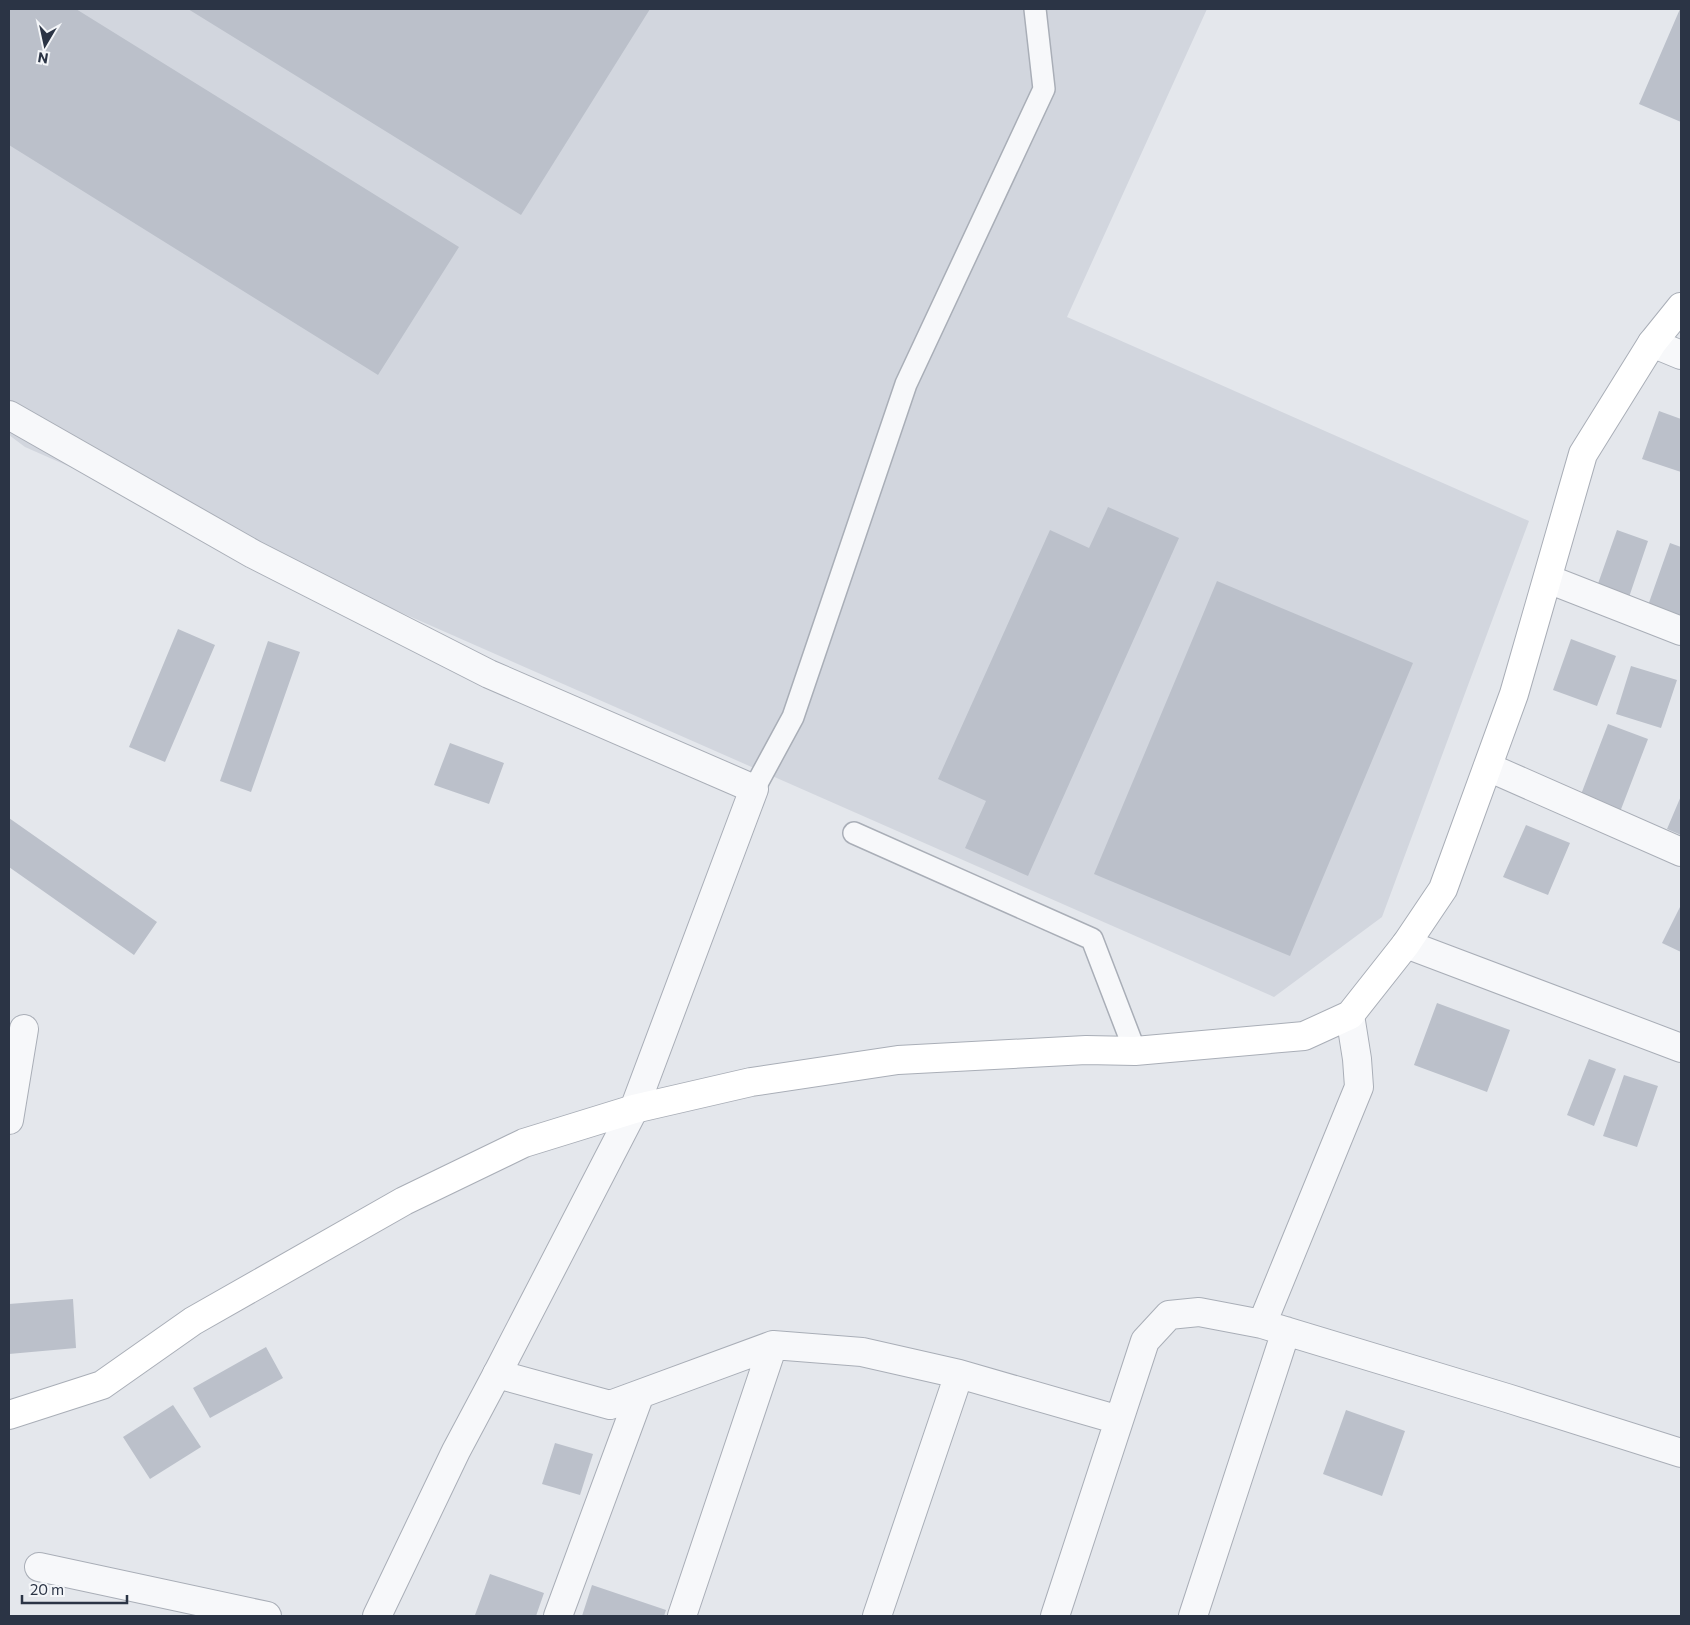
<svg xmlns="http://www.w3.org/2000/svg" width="1690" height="1625" font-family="Commissioner,sans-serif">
<rect width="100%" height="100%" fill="#e4e7ec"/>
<path fill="#d2d6de" d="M 9,9 L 1207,9 L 1067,317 L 1529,521 L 1382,917 L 1274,997 L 25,447 L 9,435 Z"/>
<path fill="#bbc0ca" d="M 9,9 L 76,9 L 459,247 L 378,375 L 9,145 Z
M 188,9 L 650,9 L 521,215 Z
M 1680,9 L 1681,9 L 1681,122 L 1639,104 Z
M 1659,411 L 1681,419 L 1681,472 L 1642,459 Z
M 1108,507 L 1179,538 L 1028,876 L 965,848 L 986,801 L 938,779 L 1050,530 L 1089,548 Z
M 1617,530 L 1648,541 L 1626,606 L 1594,595 Z
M 1670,543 L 1681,547 L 1681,626 L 1645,614 Z
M 1217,581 L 1413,663 L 1290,956 L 1094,874 Z
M 178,629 L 215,645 L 165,762 L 129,747 Z
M 1571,639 L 1616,656 L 1597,706 L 1553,690 Z
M 268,641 L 300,652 L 251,792 L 220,781 Z
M 1631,666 L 1677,680 L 1661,728 L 1616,714 Z
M 1608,724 L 1648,739 L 1620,812 L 1580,797 Z
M 450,743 L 504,763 L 489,804 L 434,785 Z
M 1681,796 L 1681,835 L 1667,829 Z
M 9,818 L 157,922 L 134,955 L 9,867 Z
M 1526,825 L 1570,843 L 1548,895 L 1503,877 Z
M 1681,905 L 1681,952 L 1662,943 Z
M 1437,1003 L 1510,1030 L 1487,1092 L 1414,1065 Z
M 1589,1059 L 1616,1069 L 1594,1126 L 1567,1115 Z
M 1624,1075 L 1658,1086 L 1637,1147 L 1603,1136 Z
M 73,1299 L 76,1348 L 9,1354 L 9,1304 Z
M 266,1347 L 283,1378 L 210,1418 L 193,1388 Z
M 173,1405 L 201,1447 L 150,1479 L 123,1437 Z
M 1346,1410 L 1405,1431 L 1382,1496 L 1323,1474 Z
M 555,1443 L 593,1454 L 580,1495 L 542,1484 Z
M 490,1574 L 544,1593 L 536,1616 L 479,1616 L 475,1615 Z
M 592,1585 L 666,1610 L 664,1616 L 582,1616 Z"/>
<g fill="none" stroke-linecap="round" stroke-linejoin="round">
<g stroke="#a9aeb7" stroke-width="24">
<path id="service" d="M 754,789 L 793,717 L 906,384 L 1044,89 L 1035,9
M 854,833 L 1092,939 L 1135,1051"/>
</g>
<g stroke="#a9aeb7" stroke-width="30">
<path id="minor" d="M 1652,343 L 1681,355
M 9,415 L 253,554 L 489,674 L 754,789 L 634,1109
M 1548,579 L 1681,631
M 1488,767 L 1681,852
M 1406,944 L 1681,1048
M 1350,1015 L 1357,1059 L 1359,1087 L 1262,1324 L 1507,1398 L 1681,1453
M 9,1120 L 24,1029
M 497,1374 L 610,1405 L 773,1345 L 862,1352 L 959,1374 L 1119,1420
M 39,1567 L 267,1616
M 558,1616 L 640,1394
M 682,1616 L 773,1345
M 877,1616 L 959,1374
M 1055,1616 L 1145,1341 L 1169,1315 L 1199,1312 L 1262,1324
M 1193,1616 L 1286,1331"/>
</g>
<g stroke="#a9aeb7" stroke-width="30">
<path id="tertiary" d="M 377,1616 L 456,1451 L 497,1374 L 634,1109"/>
</g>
<g stroke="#a9aeb7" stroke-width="30">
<path id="secondary" d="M 9,1415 L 102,1385 L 193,1321 L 404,1201 L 524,1143 L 634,1109 L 751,1082 L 898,1060 L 1086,1050 L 1135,1051 L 1304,1036 L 1350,1015 L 1406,944 L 1443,889 L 1514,694 L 1583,454 L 1652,343 L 1681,307"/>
</g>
<use href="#service" stroke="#f7f8fa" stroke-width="21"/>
<use href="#minor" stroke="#f7f8fa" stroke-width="28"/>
<use href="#tertiary" stroke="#f7f8fa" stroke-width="28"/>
<use href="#secondary" stroke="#fff" stroke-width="28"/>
</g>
<rect width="1690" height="1625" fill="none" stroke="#2b3445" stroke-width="20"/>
<g transform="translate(45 45) rotate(189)" stroke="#f4f6f9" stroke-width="4" paint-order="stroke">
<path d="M0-4L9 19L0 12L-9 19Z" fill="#2b3445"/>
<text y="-8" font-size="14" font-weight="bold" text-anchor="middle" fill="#2b3445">N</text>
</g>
<path d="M22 1595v8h105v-8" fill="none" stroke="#2b3445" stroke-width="2.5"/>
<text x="30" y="1595" font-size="15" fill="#2b3445" stroke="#f4f6f9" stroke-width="4" paint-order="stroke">20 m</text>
</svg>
